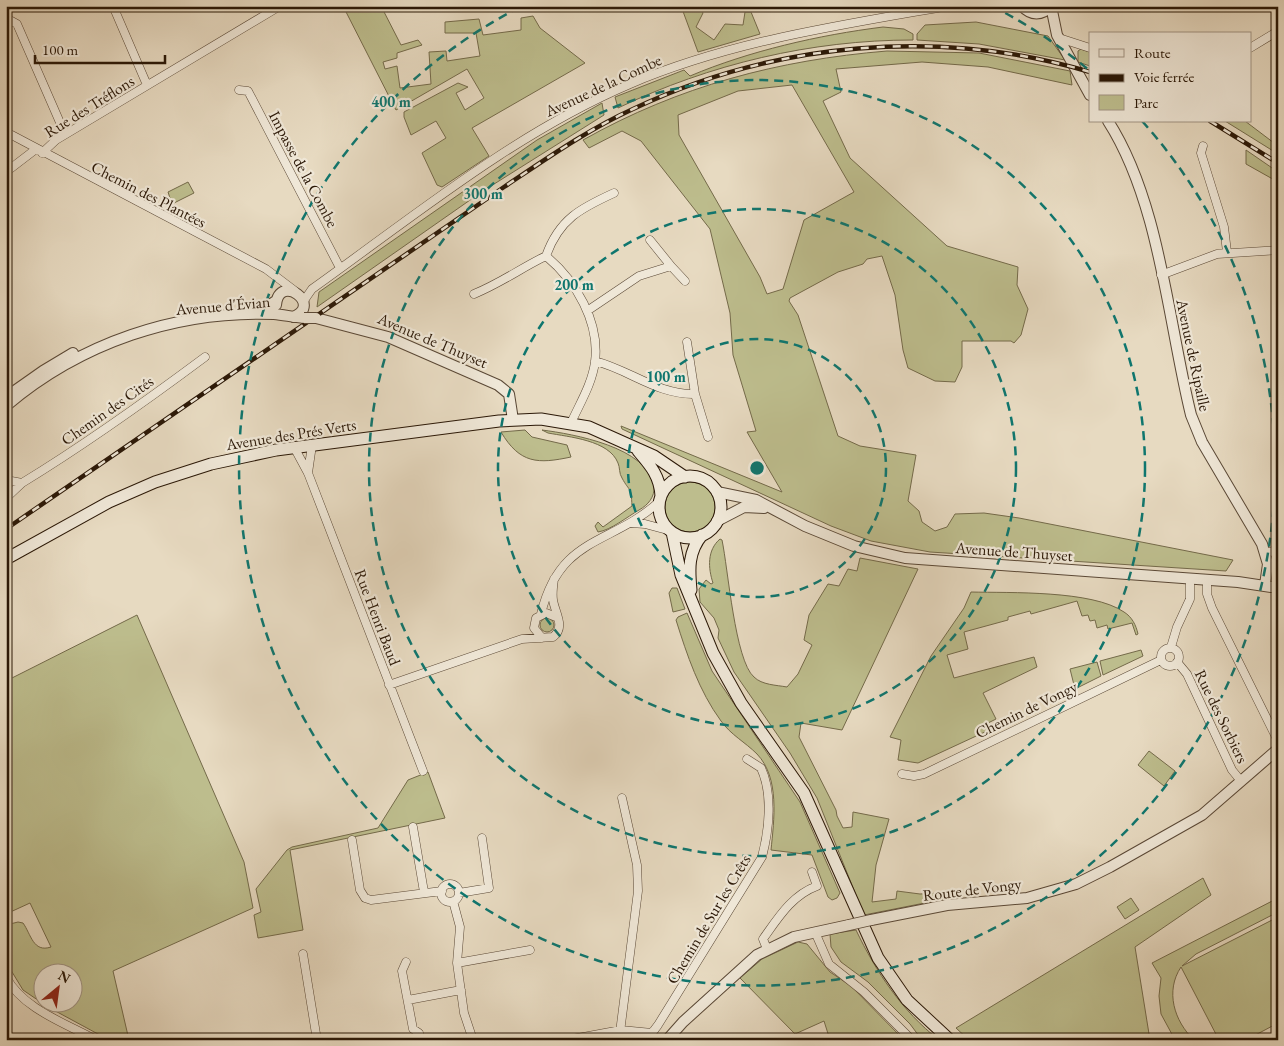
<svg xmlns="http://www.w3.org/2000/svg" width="1284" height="1046" font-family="'EB Garamond',serif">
<rect width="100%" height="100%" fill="#e7dac1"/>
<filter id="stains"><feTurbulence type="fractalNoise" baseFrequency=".004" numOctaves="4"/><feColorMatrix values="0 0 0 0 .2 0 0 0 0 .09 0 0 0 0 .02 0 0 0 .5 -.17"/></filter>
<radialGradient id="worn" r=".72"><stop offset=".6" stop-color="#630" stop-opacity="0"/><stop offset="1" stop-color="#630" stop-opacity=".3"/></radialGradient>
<path fill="#bdbd8d" stroke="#746a4a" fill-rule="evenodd" d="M 343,6 L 350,6 L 352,9 L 357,6 L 381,6 L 401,45 L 418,40 L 422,45 L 397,53 L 397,58 L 383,62 L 385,69 L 397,66 L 400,88 L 431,84 L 429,52 L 446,51 L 447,61 L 480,56 L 476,33 L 445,33 L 445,22 L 479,19 L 483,35 L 521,30 L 521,18 L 533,16 L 540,28 L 585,63 L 472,128 L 489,156 L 442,187 L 437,185 L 422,153 L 446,138 L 436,121 L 411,135 L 404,117 L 404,112 L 458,83 L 468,87 L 456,93 L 465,110 L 484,98 L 467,69 L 396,110 Z
M 681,6 L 700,6 L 703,13 L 696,27 L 714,40 L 725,24 L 743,25 L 745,12 L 751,12 L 760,34 L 698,52 Z
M 976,22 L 1048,36 L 1065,60 L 979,44 L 917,40 L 917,34 L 925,25 Z
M 883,27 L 904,29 L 913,34 L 913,40 C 811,40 710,64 618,108 L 615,97 L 684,70 L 690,76 C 749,51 819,35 883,27 Z
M 1081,49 L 1090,52 L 1090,66 L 1078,62 L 1078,51 Z
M 887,51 L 979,53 L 1070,71 L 1072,85 L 988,67 L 922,62 L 836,69 L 841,92 L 823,101 L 850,158 L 947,246 L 1018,267 L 1017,285 L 1028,309 L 1021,335 L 1014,343 L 1011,341 L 962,341 L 962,367 L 955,382 L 935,381 L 908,368 L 903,350 L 895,295 L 882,256 L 867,259 L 863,264 L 838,272 L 790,298 L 789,301 L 798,315 L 838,436 L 860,446 L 916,455 L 908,501 L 919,511 L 922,522 L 935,531 L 947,527 L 955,514 L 984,513 L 1019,518 L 1233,560 L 1226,571 L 930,552 L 871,541 L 831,526 L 622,429 L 621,426 L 782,492 L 747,432 L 756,431 L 733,355 L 730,313 L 710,229 L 641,141 L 622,131 L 589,148 L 583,140 C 679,86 778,60 887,51 ZM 792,85 L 854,192 L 804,220 L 783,289 L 767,294 L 760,277 L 679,135 L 678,115 L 738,91 Z
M 602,103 L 604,115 L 483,191 L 317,307 L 319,292 L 537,140 Z
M 1225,121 L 1245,121 L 1278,146 L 1278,154 Z
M 1246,150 L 1278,172 L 1278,182 L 1246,164 Z
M 188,182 L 194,193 L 172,204 L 168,192 Z
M 525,430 L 532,437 L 567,445 L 571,457 C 538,464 520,464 501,432 Z
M 542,430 C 573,434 648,447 654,486 C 655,497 648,505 639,510 C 627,517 611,530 598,532 L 595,526 L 598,522 L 603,527 L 632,506 C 631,485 630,493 622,478 C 619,474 620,467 618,463 C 609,440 569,437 548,433 Z
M665 507a25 25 0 1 1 50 0a25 25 0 1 1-50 0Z
M 720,539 L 722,540 C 728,568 735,661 754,677 C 762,685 776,685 787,687 L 798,674 L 812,645 L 804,640 L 809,615 L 828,584 L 839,586 L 848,569 L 857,571 L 860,558 L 918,569 L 842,730 L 801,723 L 799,737 L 836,810 L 837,816 L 843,828 L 852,827 L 853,812 L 889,819 L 876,865 L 872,902 L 896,899 L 897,891 L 920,894 L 960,892 L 960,896 L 864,915 L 817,798 L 790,753 L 734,672 L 718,638 L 719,630 L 714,618 L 700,602 L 699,589 L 706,580 L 711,584 L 713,583 C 708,568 707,550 720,539 Z
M 672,588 L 677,588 L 685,609 L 673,612 L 669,593 Z
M 971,592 C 1010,593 1092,590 1124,612 C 1132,617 1136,625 1138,634 L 1136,635 L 1132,623 L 1108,629 L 1107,625 L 1097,628 L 1095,620 L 1090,621 L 1088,615 L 1082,616 L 1077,601 L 1031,614 L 1030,611 L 1008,617 L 1008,620 L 964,632 L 968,649 L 947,655 L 954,678 L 1034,657 L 1037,667 L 983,693 L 996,719 L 984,725 L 987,731 L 918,763 L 898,760 L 901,740 L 890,737 L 931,656 L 964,608 Z
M 687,613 L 712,671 L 800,802 L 840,893 L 837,898 L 832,900 L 828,897 L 812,855 L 771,850 C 774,820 780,778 757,754 C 745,742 731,735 721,721 C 699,691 687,655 676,620 L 678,617 Z
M 137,615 L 244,862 L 253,908 L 113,971 L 129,1040 L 109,1040 L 48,1007 L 23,990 L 6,962 L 6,925 L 18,922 L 23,923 C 31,934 33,953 51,947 L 30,903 L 6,914 L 6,681 ZM 42,974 L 72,974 L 72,1004 L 42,1004 Z
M540 625a7 7 0 1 1 14 0a7 7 0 1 1-14 0Z
M 1141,650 L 1143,656 L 1103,675 L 1100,661 Z
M 1097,662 L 1101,676 L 1075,689 L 1070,669 Z
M 1149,751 L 1175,771 L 1164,786 L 1138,765 Z
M 428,772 L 445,818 L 290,850 L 303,930 L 258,938 L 254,915 L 261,912 L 256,889 L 287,850 L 292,847 L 378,828 L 408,780 Z
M 1203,878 L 1211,895 L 1135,947 L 1150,1040 L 969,1040 L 956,1028 Z
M 1131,898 L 1139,910 L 1125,919 L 1117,907 Z
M 1278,898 L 1278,912 L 1196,954 L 1182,966 L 1278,917 L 1278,1023 L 1246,1040 L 1219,1040 L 1181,967 C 1165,991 1174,1021 1194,1040 L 1172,1040 L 1174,1038 L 1161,1014 L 1159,996 L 1161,978 L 1152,963 Z
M 856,930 C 876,972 902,1011 939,1040 L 922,1040 L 910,1024 L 868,982 L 841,962 L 831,947 L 830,934 Z
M 798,942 L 807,944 L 830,972 L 851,986 L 904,1040 L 830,1040 L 824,1021 L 795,1034 L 740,978 L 762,959 Z"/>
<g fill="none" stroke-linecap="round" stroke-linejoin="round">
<g stroke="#5a4836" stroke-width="9">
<path id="minor" d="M 113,6 L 147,85
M 6,18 L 17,24 L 65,134
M 1059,38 L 1090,48
M 1250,48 L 1278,31
M 239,90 L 248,91 L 340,268
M 6,132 L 266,269 L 295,291
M 1203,146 L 1201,153 L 1224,227 L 1227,252
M 42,153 L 56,140 L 280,6
M 6,172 L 36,149
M 546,256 C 576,281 600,322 595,362 C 592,384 580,403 571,423
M 671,266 L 685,281
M 1161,275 L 1217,254 L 1278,250
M 474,294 C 501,283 521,268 546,256 C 559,219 581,208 614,193
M 303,302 L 312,289 C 413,217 515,133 630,84 C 731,41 841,25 949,6
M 587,311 L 639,276 L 671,266 L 650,240
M 595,361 C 630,370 658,395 695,394 L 687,342
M 695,394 L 708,437
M 294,447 L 308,473 L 423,771
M 308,473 L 312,445
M 6,480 L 22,483 C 86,444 146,401 205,357
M 6,498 L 22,483
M 631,523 L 645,524 L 671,531
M 1265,553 L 1273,551 L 1278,554
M 1207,580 L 1207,594 L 1212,608 L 1278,741
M 541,614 C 560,535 611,546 660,501
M 542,638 L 534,628 L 536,618 L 546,613 L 556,617
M 1171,647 L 1177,627 L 1190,599 L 1190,579
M1161 657a9 9 0 1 1 18 0a9 9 0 1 1-18 0Z
M 1177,662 L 1187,674 L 1232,770 L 1241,781
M 389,685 L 522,639 L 553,637 C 566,627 555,613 553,600 C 552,593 553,586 554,579
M 902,774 L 914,776 L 924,774 L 1161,660
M 413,827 L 424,892
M 352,840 L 360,890 L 365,898 L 371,900 L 442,891
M441 893a9 9 0 1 1 18 0a9 9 0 1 1-18 0Z
M 459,893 L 489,888 L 482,838
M 453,901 L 460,927 L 457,963 L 464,1013 L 473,1040
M 815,932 L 829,964 L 864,992 L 912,1040
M 767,949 L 763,939 C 778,918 792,895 817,886 L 812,872
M 303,954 L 317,1040
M 406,962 L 402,971 L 413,1029 L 419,1033
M 457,963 L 530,950
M 6,977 C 23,1009 65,1023 96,1040
M 408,1000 L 461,990
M 567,1040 L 621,1030 L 652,1033 L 658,1025 L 762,857 C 769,830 773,794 761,768 L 747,759
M 619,1040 L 638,891 L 637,865 L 622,798"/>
</g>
<g stroke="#5a4836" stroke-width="12">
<path id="tertiary" d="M 1022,6 C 1031,16 1042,16 1051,6
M 1051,6 L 1057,35 L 1090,95
M 1108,121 C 1160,202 1168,322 1191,415 L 1202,442 L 1262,544 L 1268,564 L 1265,585
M 276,305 C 279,272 324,305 293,317
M 253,309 L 267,307 L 277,300
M 316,318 L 388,337 L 498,385 L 509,394 L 513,420
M 6,397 L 43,371 L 73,353
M 6,406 C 80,343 177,310 274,314 C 284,315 293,317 304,318
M 717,492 L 756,500 L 805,526 L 854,546 L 905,558 L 1238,582 L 1278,588
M 717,521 L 744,507 L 764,508
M 871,920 L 947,905 L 1027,898 L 1076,884 L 1110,867 L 1202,815 L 1278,749
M 667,1040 L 683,1022 L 757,955 L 794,937 L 849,925"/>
</g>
<g stroke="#2b1807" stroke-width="13">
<path id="secondary" d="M 638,451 C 650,465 660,476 661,496
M659 507a31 31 0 1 1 62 0a31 31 0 1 1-62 0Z
M 672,532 L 681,575 L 713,653 L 741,703 L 804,793 L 878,958 L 907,1000 L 950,1040
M 6,559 L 109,502 L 155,482 L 211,464 L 276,450 L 499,421 L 541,419 L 589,427 L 654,456 L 685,477
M 691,590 C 689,569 688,552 702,535"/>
</g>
<use href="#minor" stroke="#efe7d7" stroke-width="8"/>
<use href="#tertiary" stroke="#efe7d7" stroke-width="10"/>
<use href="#secondary" stroke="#efe7d7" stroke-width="11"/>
<g stroke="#2b1807" stroke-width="4.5">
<path id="rail" d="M 1210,121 L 1278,163
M 6,529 L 504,187 C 546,159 587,130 633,109 C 774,42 940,27 1090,72"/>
</g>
<use href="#rail" stroke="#efe7d7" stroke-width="2.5" stroke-dasharray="8" stroke-linecap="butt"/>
<g stroke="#5a4836" stroke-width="12" stroke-linecap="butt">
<path id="tertiary-bridge" d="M 304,318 L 316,318
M 849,925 L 871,920"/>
</g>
<use href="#tertiary-bridge" stroke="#efe7d7" stroke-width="10"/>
</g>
<g fill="none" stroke="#0f766e" stroke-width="2.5" stroke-dasharray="9 6">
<circle cx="757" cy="468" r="129"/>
<circle cx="757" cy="468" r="259"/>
<circle cx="757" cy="468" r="388"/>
<path d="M992 6A518 518 0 0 1 1090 71M1142 121A518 518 0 1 1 522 6"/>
</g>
<g text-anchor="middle" stroke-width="4.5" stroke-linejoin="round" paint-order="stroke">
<g font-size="16" fill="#2b1807" stroke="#efe7d7">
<text transform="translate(603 85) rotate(-25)" y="6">Avenue de la Combe</text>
<text transform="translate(89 106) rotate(-32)" y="6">Rue des Tréflons</text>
<text transform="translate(304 169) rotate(62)" y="6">Impasse de la Combe</text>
<text transform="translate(149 194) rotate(27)" y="6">Chemin des Plantées</text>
<text transform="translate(223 305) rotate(-5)" y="6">Avenue d'Évian</text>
<text transform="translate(433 340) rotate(23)" y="6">Avenue de Thuyset</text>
<text transform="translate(1194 355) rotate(78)" y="6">Avenue de Ripaille</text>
<text transform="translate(107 410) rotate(-35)" y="6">Chemin des Cités</text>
<text transform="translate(291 434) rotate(-9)" y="6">Avenue des Prés Verts</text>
<text transform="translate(1014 551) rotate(4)" y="6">Avenue de Thuyset</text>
<text transform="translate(378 617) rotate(69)" y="6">Rue Henri Baud</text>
<text transform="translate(1026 709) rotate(-26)" y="6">Chemin de Vongy</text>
<text transform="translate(1222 716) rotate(64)" y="6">Rue des Sorbiers</text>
<text transform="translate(972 889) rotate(-7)" y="6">Route de Vongy</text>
<text transform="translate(708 919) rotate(-59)" y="6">Chemin de Sur les Crêts</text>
</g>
</g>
<circle cx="757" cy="468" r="8" fill="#0f766e" stroke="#efe7d7" stroke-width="2.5"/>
<g font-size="15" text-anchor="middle" font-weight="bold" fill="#0f766e" stroke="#efe7d7" stroke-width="4.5" stroke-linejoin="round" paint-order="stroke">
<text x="391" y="107">400 m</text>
<text x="483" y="199">300 m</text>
<text x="574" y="290">200 m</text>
<text x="666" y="382">100 m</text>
</g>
<rect width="1284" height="1046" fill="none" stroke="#e7dac1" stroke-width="25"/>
<rect x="8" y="8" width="1269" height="1031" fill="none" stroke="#2b1807" stroke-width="2.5"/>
<rect x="12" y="12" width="1259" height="1021" fill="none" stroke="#2b1807"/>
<rect x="1089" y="32" width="162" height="90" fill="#efe7d7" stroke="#a19484"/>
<rect x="1099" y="49" width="25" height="8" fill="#efe7d7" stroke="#a19484"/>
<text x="1134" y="58" font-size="15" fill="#2b1807">Route</text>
<rect x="1099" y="74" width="25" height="8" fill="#2b1807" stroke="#a19484"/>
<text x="1134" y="82" font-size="15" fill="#2b1807">Voie ferrée</text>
<rect x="1099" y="95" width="25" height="15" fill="#bdbd8d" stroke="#a19484"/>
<text x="1134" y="108" font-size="15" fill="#2b1807">Parc</text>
<g transform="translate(58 988) rotate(29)"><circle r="24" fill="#efe7d7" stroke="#a19484"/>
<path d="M0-4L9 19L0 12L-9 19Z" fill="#8f2418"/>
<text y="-8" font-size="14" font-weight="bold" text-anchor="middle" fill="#2b1807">N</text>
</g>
<path d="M35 55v8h130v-8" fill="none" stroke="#2b1807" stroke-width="2.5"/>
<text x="42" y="55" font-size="15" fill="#2b1807" stroke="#efe7d7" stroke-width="4" paint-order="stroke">100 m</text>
<rect width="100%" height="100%" filter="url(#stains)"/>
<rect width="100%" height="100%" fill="url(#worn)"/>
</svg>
